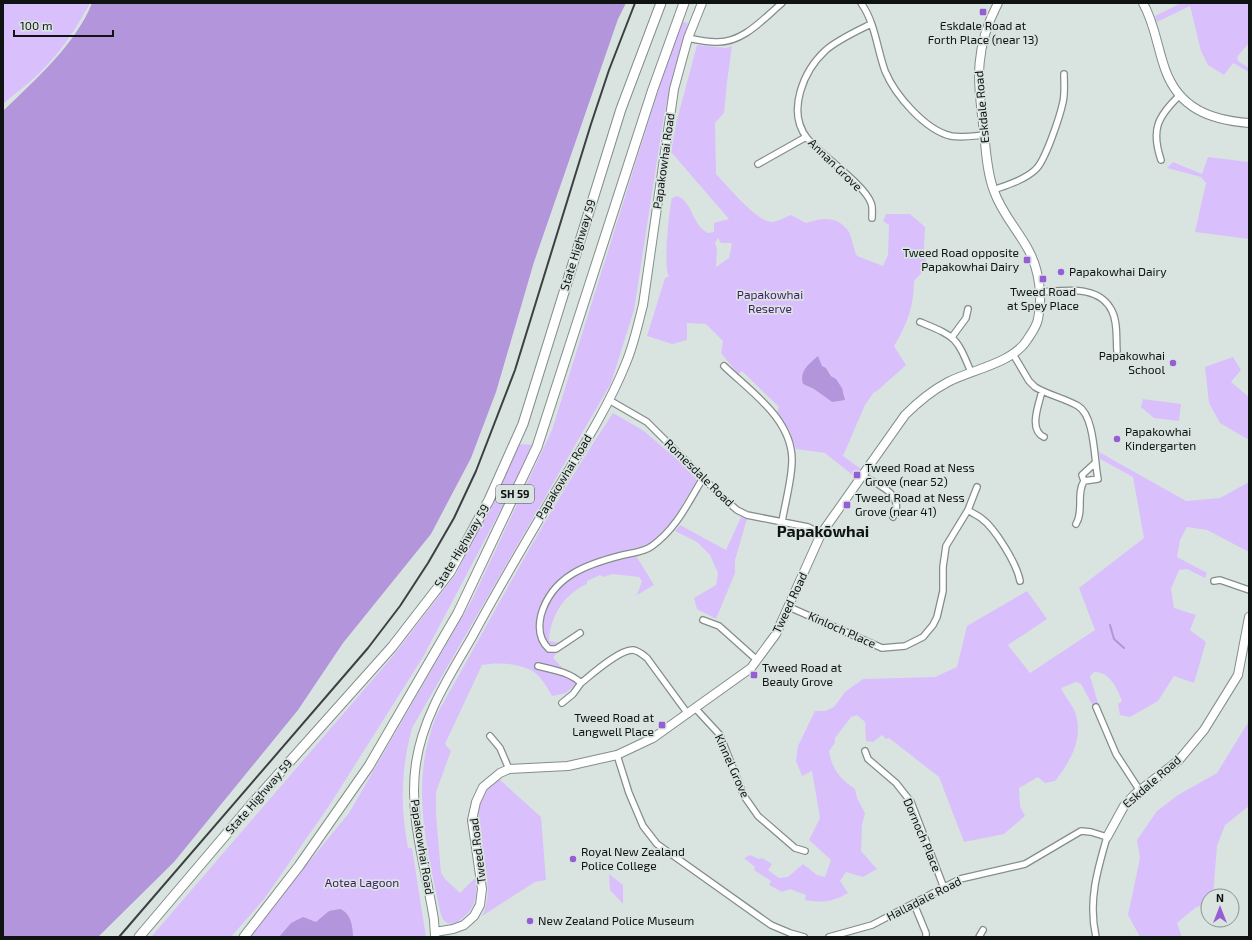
<svg xmlns="http://www.w3.org/2000/svg" width="1252" height="940" font-family="'Exo 2',sans-serif">
<rect width="100%" height="100%" fill="#d9e4e0"/>
<path fill="#d9c0fc" fill-rule="evenodd" d="M 3,3 L 90,3 C 75,31 56,59 32,80 C 23,88 12,96 3,104 Z
M 1181,3 L 1249,3 L 1249,43 L 1237,57 L 1238,61 L 1249,68 L 1249,72 L 1233,63 L 1224,75 L 1208,65 L 1201,51 L 1190,6 L 1157,22 L 1155,16 Z
M 680,21 L 688,23 L 673,76 L 664,115 L 634,310 L 611,383 L 412,728 C 401,770 400,805 408,848 L 412,848 L 426,937 L 247,937 L 349,813 L 472,600 L 552,430 Z
M 697,45 L 726,48 L 732,46 L 727,82 L 724,113 L 715,123 L 716,174 C 727,185 757,223 773,222 C 779,221 785,217 791,215 L 806,223 C 822,218 837,215 849,232 C 851,235 854,250 857,256 L 883,266 L 888,255 L 889,225 L 883,221 L 886,214 L 910,214 L 925,227 L 924,249 L 927,267 L 914,281 C 914,306 907,325 894,346 L 906,365 L 877,391 L 874,392 L 865,405 L 843,456 L 861,469 L 855,477 L 825,453 L 796,449 L 790,431 L 777,412 L 779,407 L 742,371 L 738,374 L 721,353 L 723,341 L 706,324 L 687,323 L 687,340 L 672,344 L 647,336 L 665,278 L 669,276 C 663,271 669,208 672,198 L 677,196 C 693,201 692,226 708,233 L 714,232 L 714,223 L 729,219 L 671,152 L 677,120 ZM 718,238 L 721,243 L 732,243 L 729,258 L 716,267 L 717,249 L 715,243 ZM 826,368 C 832,378 840,383 844,394 L 832,402 L 814,389 L 803,384 Z
M 1208,157 L 1249,162 L 1249,239 L 1195,232 L 1206,183 L 1201,177 L 1167,168 L 1173,162 L 1202,174 Z
M 1233,357 L 1241,370 L 1231,382 L 1249,397 L 1249,440 L 1220,423 L 1209,403 L 1205,367 Z
M 1143,399 L 1181,404 L 1179,421 L 1154,418 L 1141,407 Z
M 613,413 L 644,431 L 679,461 L 697,480 L 673,520 L 650,544 L 602,557 L 604,562 L 635,554 L 654,585 L 637,595 L 642,581 L 639,577 L 613,574 L 603,577 L 600,575 L 587,581 L 587,584 C 564,594 550,617 549,641 L 562,643 L 553,658 L 577,683 L 566,693 L 552,696 C 547,687 540,675 531,670 C 517,663 496,662 482,665 L 445,744 L 451,751 L 436,792 L 436,814 L 441,873 L 445,879 L 460,893 L 475,878 C 476,886 477,895 474,903 C 470,915 448,935 441,915 C 426,846 409,782 437,714 C 494,613 548,510 613,413 Z
M 519,444 L 535,445 L 423,657 L 329,806 L 264,899 L 231,937 L 151,937 L 393,656 L 456,574 Z
M 1099,452 L 1186,501 L 1220,498 L 1249,482 L 1249,552 L 1207,530 L 1187,527 L 1180,540 L 1177,557 L 1207,573 L 1205,578 L 1187,569 L 1179,570 L 1171,589 L 1174,608 L 1196,615 L 1190,630 L 1206,642 L 1194,683 L 1174,676 L 1158,701 L 1130,717 L 1120,715 L 1118,704 L 1122,701 C 1117,688 1110,672 1094,672 L 1090,676 L 1098,703 L 1093,706 L 1081,684 L 1076,682 L 1061,688 C 1065,697 1074,706 1076,715 C 1083,740 1070,762 1055,781 L 1045,783 L 1038,777 L 1019,788 L 1020,806 L 1025,816 L 1004,834 L 964,842 L 939,777 L 889,738 L 886,739 L 882,735 L 873,742 L 866,741 L 865,722 L 857,715 L 851,717 L 835,738 L 835,743 L 829,751 C 832,769 840,779 855,789 L 857,798 L 865,813 L 862,825 L 861,851 L 877,869 L 863,877 L 846,872 L 840,881 L 848,893 C 833,902 822,903 805,900 L 806,895 L 790,889 L 782,892 L 769,885 L 771,881 L 754,870 L 755,867 L 744,858 L 750,855 L 759,859 L 762,858 L 772,864 L 768,870 L 779,878 L 788,877 L 803,864 L 817,875 L 825,877 L 831,860 L 809,840 L 820,818 L 812,771 L 802,776 L 796,761 L 798,746 L 815,711 L 825,711 L 834,707 L 845,692 L 863,679 L 935,677 L 957,667 L 967,626 L 1027,591 L 1047,619 L 1008,645 L 1030,673 L 1095,630 L 1079,588 L 1144,538 L 1133,477 L 1100,459 Z
M 741,517 L 747,519 L 735,560 L 735,573 L 716,619 L 697,609 L 694,598 L 716,585 L 718,573 L 710,555 L 697,542 L 675,531 L 680,525 L 726,550 Z
M 1249,721 L 1249,806 L 1225,825 L 1217,846 L 1213,896 L 1208,896 L 1208,902 L 1195,908 L 1177,923 L 1182,937 L 1140,937 L 1128,915 L 1140,858 L 1137,840 L 1157,811 L 1178,795 L 1217,773 Z
M 499,779 L 541,817 L 546,880 L 535,882 L 482,916 C 504,874 452,811 499,779 Z
M 609,874 L 623,885 L 623,904 L 610,890 Z"/>
<path fill="#b295da" d="M 92,3 L 626,3 L 618,19 L 534,262 L 496,392 L 471,458 L 431,534 L 343,643 L 298,710 L 174,862 L 98,937 L 3,937 L 3,111 C 35,80 76,44 92,3 Z
M 818,356 L 822,366 L 826,368 L 831,376 L 836,379 L 842,388 L 845,400 L 832,402 L 814,389 L 803,384 C 799,371 809,364 818,356 Z
M 340,909 C 351,913 353,927 353,937 L 279,937 L 291,923 L 303,917 L 316,922 L 329,911 Z"/>
<g fill="none" stroke-linecap="round" stroke-linejoin="round">
<path stroke="#b295da" stroke-width="2" d="M 1110,625 L 1114,639 L 1124,648"/>
<g stroke="#838e89" stroke-width="8">
<path id="street" d="M 861,3 C 875,22 877,49 885,71 C 895,95 925,130 951,136 C 961,138 973,136 984,135
M 871,24 C 855,32 839,39 826,50 C 804,70 786,111 807,138 C 821,155 865,185 871,203 C 873,207 872,213 872,218
M 688,38 C 697,40 707,42 716,42 C 743,43 763,19 782,3
M 1161,160 C 1151,130 1157,117 1180,95
M 758,164 L 806,137
M 993,190 C 1007,185 1024,180 1035,170 C 1045,162 1060,116 1063,102 C 1065,93 1064,83 1064,74
M 1040,292 C 1065,291 1099,284 1112,311 C 1118,323 1116,339 1117,351
M 920,322 C 956,337 956,336 971,372
M 952,337 L 966,318 L 968,309
M 1013,354 L 1029,381 L 1035,387 C 1048,395 1064,398 1078,406 C 1095,416 1094,460 1098,479 L 1084,481 L 1082,475 L 1095,463
M 724,366 C 751,392 792,419 792,460 C 792,479 785,503 782,522
M 1042,391 C 1039,404 1028,430 1044,437
M 609,400 L 647,422 L 721,496 L 737,510 L 747,515 L 808,527 L 821,534
M 862,476 C 878,484 906,495 893,517
M 968,510 C 972,513 977,515 981,518 C 995,528 1017,564 1020,581
M 1076,524 C 1084,511 1076,494 1084,481
M 1214,581 L 1220,580 L 1249,590
M 789,607 L 882,648 L 905,646 L 923,637 L 933,625 L 937,617 L 943,591 L 943,567 L 946,546 L 968,510 L 977,487
M 703,620 L 719,626 L 757,660
M 580,633 L 556,649 L 549,649 C 539,640 538,628 541,615 C 552,576 587,564 623,555 C 632,553 644,552 652,546 C 676,529 688,503 703,478
M 538,666 C 554,670 569,672 581,683 C 592,674 620,649 633,650 C 639,651 642,654 647,658 L 688,714
M 562,703 L 573,694 L 581,683
M 1096,707 L 1116,754 L 1140,791
M 696,709 L 720,735 L 744,796 L 758,816 L 795,848 L 805,851
M 490,736 L 500,748 L 509,769
M 865,751 L 868,759 L 896,783 L 911,802 L 944,888
M 617,755 L 629,793 L 643,826 L 657,844 L 771,925 L 790,933 L 804,937
M 914,904 L 926,933 L 926,937
M 829,937 L 872,925 L 960,879 L 1025,864 L 1081,831 L 1091,832 L 1107,837 C 1097,871 1088,902 1096,937
M 979,937 L 983,930"/>
</g>
<g stroke="#838e89" stroke-width="10">
<path id="secondary" d="M 1143,3 C 1155,24 1157,47 1165,69 C 1179,109 1211,120 1249,123
M 1107,837 L 1124,806 L 1134,795 L 1179,760 L 1204,730 L 1238,675 L 1249,617
M 435,932 L 453,929 L 464,925 L 474,916 L 480,905 L 482,889 L 472,820 L 476,802 L 483,787 L 500,773 L 509,769 L 568,766 L 617,755 L 653,738 L 751,668 L 776,634 L 821,534 L 905,415 C 918,402 931,391 948,382 C 971,370 1013,363 1027,340 C 1031,334 1037,326 1038,319 C 1043,297 1039,270 1029,251 C 1018,230 1002,214 994,191 C 987,173 986,151 984,132 C 978,81 973,51 998,3
M 435,936 L 434,920 C 426,868 408,815 416,763 C 423,716 449,677 472,637 C 498,589 525,543 553,496 C 579,453 607,410 626,363 C 634,344 638,324 643,305 L 674,89 L 688,38 L 702,3"/>
</g>
<g stroke="#838e89" stroke-width="11">
<path id="primary" d="M 139,937 L 251,805 L 392,647 L 450,572 L 489,500 L 523,424 L 621,109 L 661,3
M 244,937 L 299,866 L 369,766 L 458,613 L 537,447 L 653,89 L 684,3"/>
</g>
<use href="#street" stroke="#fff" stroke-width="5.5"/>
<use href="#secondary" stroke="#fff" stroke-width="8"/>
<use href="#primary" stroke="#fff" stroke-width="9"/>
<path stroke="#3c413f" stroke-width="2" d="M 119,937 L 368,648 L 400,606 L 428,563 L 454,518 L 476,471 L 515,370 L 591,124 L 609,70 L 635,3"/>
</g>
<g fill="#975dd5" stroke="#d9e4e0" stroke-width="1.5">
<rect x="979" y="8" width="8" height="8" rx="2"/>
<rect x="1023" y="256" width="8" height="8" rx="2"/>
<circle cx="1061" cy="272" r="4"/>
<rect x="1039" y="275" width="8" height="8" rx="2"/>
<circle cx="1173" cy="363" r="4"/>
<circle cx="1117" cy="439" r="4"/>
<rect x="853" y="471" width="8" height="8" rx="2"/>
<rect x="843" y="501" width="8" height="8" rx="2"/>
<rect x="750" y="671" width="8" height="8" rx="2"/>
<rect x="658" y="721" width="8" height="8" rx="2"/>
<circle cx="573" cy="859" r="4"/>
<circle cx="530" cy="921" r="4"/>
</g>
<g text-anchor="middle" stroke-width="3.5" stroke-linejoin="round" paint-order="stroke">
<rect fill="#d9e4e0" stroke="#4c524f" stroke-width="1" x="496" y="485" width="38" height="18" rx="3"/>
<g font-size="11" font-weight="bold" fill="#0f1311">
<text x="515" y="498">SH 59</text>
</g>
<g font-size="12" fill="#0f1311" stroke="#d9e4e0" text-anchor="start">
<text x="983" y="30" text-anchor="middle">Eskdale Road at<tspan x="983" dy="14">Forth Place (near 13)</tspan></text>
<text x="1019" y="257" text-anchor="end">Tweed Road opposite<tspan x="1019" dy="14">Papakowhai Dairy</tspan></text>
<text x="1069" y="276">Papakowhai Dairy</text>
<text x="1043" y="296" text-anchor="middle">Tweed Road<tspan x="1043" dy="14">at Spey Place</tspan></text>
<text x="1165" y="360" text-anchor="end">Papakowhai<tspan x="1165" dy="14">School</tspan></text>
<text x="1125" y="436">Papakowhai<tspan x="1125" dy="14">Kindergarten</tspan></text>
<text x="865" y="472">Tweed Road at Ness<tspan x="865" dy="14">Grove (near 52)</tspan></text>
<text x="855" y="502">Tweed Road at Ness<tspan x="855" dy="14">Grove (near 41)</tspan></text>
<text x="762" y="672">Tweed Road at<tspan x="762" dy="14">Beauly Grove</tspan></text>
<text x="654" y="722" text-anchor="end">Tweed Road at<tspan x="654" dy="14">Langwell Place</tspan></text>
<text x="581" y="856">Royal New Zealand<tspan x="581" dy="14">Police College</tspan></text>
<text x="538" y="925">New Zealand Police Museum</text>
</g>
<g font-size="12" fill="#0f1311" stroke="#d9e4e0">
<text transform="translate(982 107) rotate(-95)" y="4">Eskdale Road</text>
<text transform="translate(664 161) rotate(-82)" y="4">Papakowhai Road</text>
<text transform="translate(835 165) rotate(44)" y="4">Annan Grove</text>
<text transform="translate(578 245) rotate(-73)" y="4">State Highway 59</text>
<text transform="translate(699 473) rotate(44)" y="4">Romesdale Road</text>
<text transform="translate(564 477) rotate(-59)" y="4">Papakowhai Road</text>
<text transform="translate(462 546) rotate(-59)" y="4">State Highway 59</text>
<text transform="translate(790 603) rotate(-65)" y="4">Tweed Road</text>
<text transform="translate(842 630) rotate(24)" y="4">Kinloch Place</text>
<text transform="translate(732 766) rotate(66)" y="4">Kinnel Grove</text>
<text transform="translate(1152 782) rotate(-41)" y="4">Eskdale Road</text>
<text transform="translate(259 797) rotate(-49)" y="4">State Highway 59</text>
<text transform="translate(922 835) rotate(67)" y="4">Dornoch Place</text>
<text transform="translate(422 847) rotate(81)" y="4">Papakowhai Road</text>
<text transform="translate(478 851) rotate(-97)" y="4">Tweed Road</text>
<text transform="translate(924 899) rotate(-27)" y="4">Halladale Road</text>
</g>
<g font-size="12" fill="#441a6b" stroke="#d9e4e0">
<text x="770" y="299">Papakowhai<tspan x="770" dy="14">Reserve</tspan></text>
<text x="362" y="887">Aotea Lagoon</text>
</g>
<g font-size="16" font-weight="bold" fill="#0f1311" stroke="#d9e4e0">
<text x="823" y="537">Papakōwhai</text>
</g>
</g>
<rect width="1252" height="940" fill="none" stroke="#0f1311" stroke-width="8"/>
<g transform="translate(1220 908)"><circle r="19" fill="#d9e4e0" stroke="#88908d"/>
<path d="M0-3L7 15L0 10L-7 15Z" fill="#975dd5"/>
<text y="-6" font-size="11" font-weight="bold" text-anchor="middle" fill="#0f1311">N</text>
</g>
<path d="M14 30v6h99v-6" fill="none" stroke="#0f1311" stroke-width="2"/>
<text x="20" y="30" font-size="12" fill="#0f1311" stroke="#d9e4e0" stroke-width="3" paint-order="stroke">100 m</text>
</svg>
